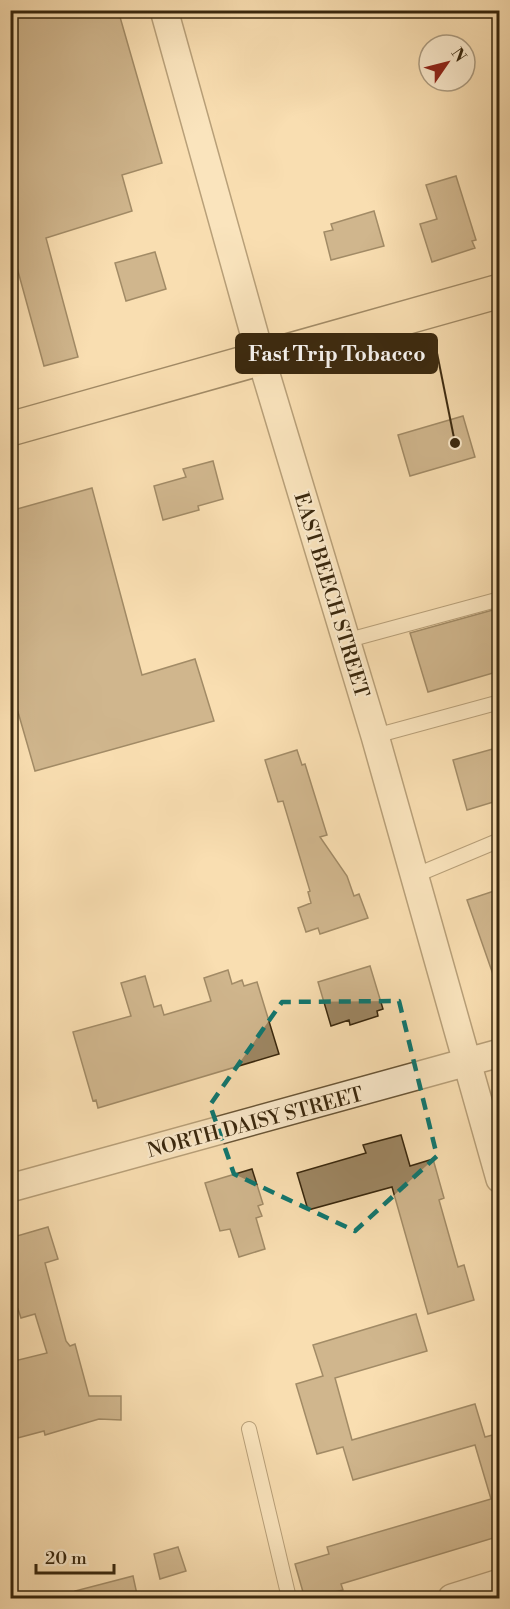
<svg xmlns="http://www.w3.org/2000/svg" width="510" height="1609" font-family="'Libre Bodoni',serif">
<rect width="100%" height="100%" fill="#f9deb1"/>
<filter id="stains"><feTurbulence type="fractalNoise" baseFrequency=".00333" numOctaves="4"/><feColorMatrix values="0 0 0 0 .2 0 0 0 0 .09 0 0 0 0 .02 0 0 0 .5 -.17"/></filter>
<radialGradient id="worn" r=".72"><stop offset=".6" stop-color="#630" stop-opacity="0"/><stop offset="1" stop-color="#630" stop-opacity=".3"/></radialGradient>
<path fill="#9d8662" stroke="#39270d" stroke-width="1.5" d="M 10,10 L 118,10 L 162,163 L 122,175 L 132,211 L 46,238 L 78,357 L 44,366 L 10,242 Z
M 456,176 L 476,240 L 472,241 L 475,248 L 432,262 L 420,224 L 437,219 L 426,185 Z
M 374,211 L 384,246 L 331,260 L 324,232 L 333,230 L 331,224 Z
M 155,252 L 166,289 L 126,301 L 115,263 Z
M 463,416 L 475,457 L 410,476 L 398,435 Z
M 213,461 L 223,499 L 198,506 L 199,510 L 163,520 L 154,486 L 186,477 L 183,469 Z
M 92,488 L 142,675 L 195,659 L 214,721 L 35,771 L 18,712 L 10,714 L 10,511 Z
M 500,608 L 500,671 L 428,692 L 410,633 Z
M 500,747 L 500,800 L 467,810 L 453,760 Z
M 297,750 L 302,765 L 305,764 L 327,835 L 320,837 L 347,876 L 354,896 L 359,894 L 368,918 L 320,934 L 318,928 L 306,932 L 298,908 L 311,903 L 308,892 L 310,891 L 283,801 L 278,802 L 265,760 Z
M 500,889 L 500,983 L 496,983 L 467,900 Z
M 370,966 L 383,1009 L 377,1011 L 378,1016 L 350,1025 L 349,1020 L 331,1026 L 318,982 Z
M 228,970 L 232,984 L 242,980 L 244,986 L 257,982 L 279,1054 L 98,1108 L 96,1100 L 93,1101 L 73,1032 L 131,1016 L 121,983 L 145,976 L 154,1007 L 161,1005 L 164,1015 L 211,1001 L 204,978 Z
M 401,1135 L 410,1166 L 433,1159 L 444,1198 L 439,1200 L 458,1267 L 464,1265 L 474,1300 L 428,1314 L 392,1187 L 308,1210 L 297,1173 L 366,1153 L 363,1145 Z
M 252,1169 L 263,1204 L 258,1206 L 262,1216 L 256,1218 L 265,1249 L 239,1257 L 230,1229 L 220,1231 L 205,1183 Z
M 48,1227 L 58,1259 L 45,1263 L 66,1341 L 70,1346 L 75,1344 L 89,1396 L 121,1396 L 121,1420 L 99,1419 L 45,1435 L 44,1431 L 10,1440 L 10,1362 L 47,1353 L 35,1314 L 21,1318 L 18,1309 L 10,1311 L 10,1238 Z
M 416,1314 L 427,1351 L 335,1378 L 352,1440 L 475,1404 L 485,1437 L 500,1433 L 500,1536 L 341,1584 L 343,1590 L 305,1599 L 295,1564 L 329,1554 L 327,1547 L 491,1499 L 475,1445 L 353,1480 L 343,1447 L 317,1454 L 296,1384 L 323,1376 L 313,1345 Z
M 178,1547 L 186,1571 L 160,1579 L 154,1554 Z
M 133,1576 L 138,1599 L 76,1599 L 75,1591 Z"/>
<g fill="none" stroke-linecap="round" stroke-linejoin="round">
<g stroke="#695536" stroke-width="16">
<path id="lane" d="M 345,641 L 500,599
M 375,736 L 500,702
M 414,876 L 500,840
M 249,1429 L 289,1598"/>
</g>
<g stroke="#695536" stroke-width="30">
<path id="street" d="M 164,10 L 261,358 L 375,736 L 500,1179
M 10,1188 L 500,1053
M 452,1598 L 500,1583"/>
</g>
<g stroke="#39270d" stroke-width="36">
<path id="primary" d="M 10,429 L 500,291"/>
</g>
<use href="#lane" stroke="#fbeacc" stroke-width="14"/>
<use href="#street" stroke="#fbeacc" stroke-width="27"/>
<use href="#primary" stroke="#f9deb1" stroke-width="33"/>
</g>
<path d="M0 0H510V1609H0ZM 399,1001 L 437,1156 L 355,1231 L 234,1174 L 210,1105 L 282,1002 Z" fill="#f9deb1" fill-opacity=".55" fill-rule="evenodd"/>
<path fill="none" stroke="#0f766e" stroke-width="4.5" stroke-dasharray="12 8" stroke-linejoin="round" d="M 399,1001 L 437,1156 L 355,1231 L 234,1174 L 210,1105 L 282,1002 Z"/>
<g text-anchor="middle" stroke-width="4.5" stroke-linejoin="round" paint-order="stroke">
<g font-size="20" fill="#39270d" stroke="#fbeacc">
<text transform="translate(332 595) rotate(73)" y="7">EAST BEECH STREET</text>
<text transform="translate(255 1122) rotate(-15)" y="7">NORTH DAISY STREET</text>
</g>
</g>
<path fill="none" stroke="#39270d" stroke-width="2" d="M455 443L437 353"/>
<circle fill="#39270d" stroke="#fbeacc" stroke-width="2" cx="455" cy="443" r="6"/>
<rect fill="#39270d" stroke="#39270d" stroke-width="2" x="236" y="334" width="201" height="39" rx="6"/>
<g font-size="21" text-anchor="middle" font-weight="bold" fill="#fff">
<text x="337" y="361">Fast Trip Tobacco</text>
</g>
<rect width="510" height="1609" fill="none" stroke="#f9deb1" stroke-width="36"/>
<rect x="12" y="12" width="486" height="1585" fill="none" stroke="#39270d" stroke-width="3"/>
<rect x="18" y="18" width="474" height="1573" fill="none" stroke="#39270d" stroke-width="1.5"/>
<g transform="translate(447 63) rotate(55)"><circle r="28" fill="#fbeacc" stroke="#ad9c80" stroke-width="1.5"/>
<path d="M0-4.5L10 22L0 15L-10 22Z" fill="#8f2418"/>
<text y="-9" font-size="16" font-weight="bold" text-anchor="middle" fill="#39270d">N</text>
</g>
<path d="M36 1564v9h78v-9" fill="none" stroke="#39270d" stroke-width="3"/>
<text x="45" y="1564" font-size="18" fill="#39270d" stroke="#fbeacc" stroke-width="4.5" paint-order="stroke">20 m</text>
<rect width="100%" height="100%" filter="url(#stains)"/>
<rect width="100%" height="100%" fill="url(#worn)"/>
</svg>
